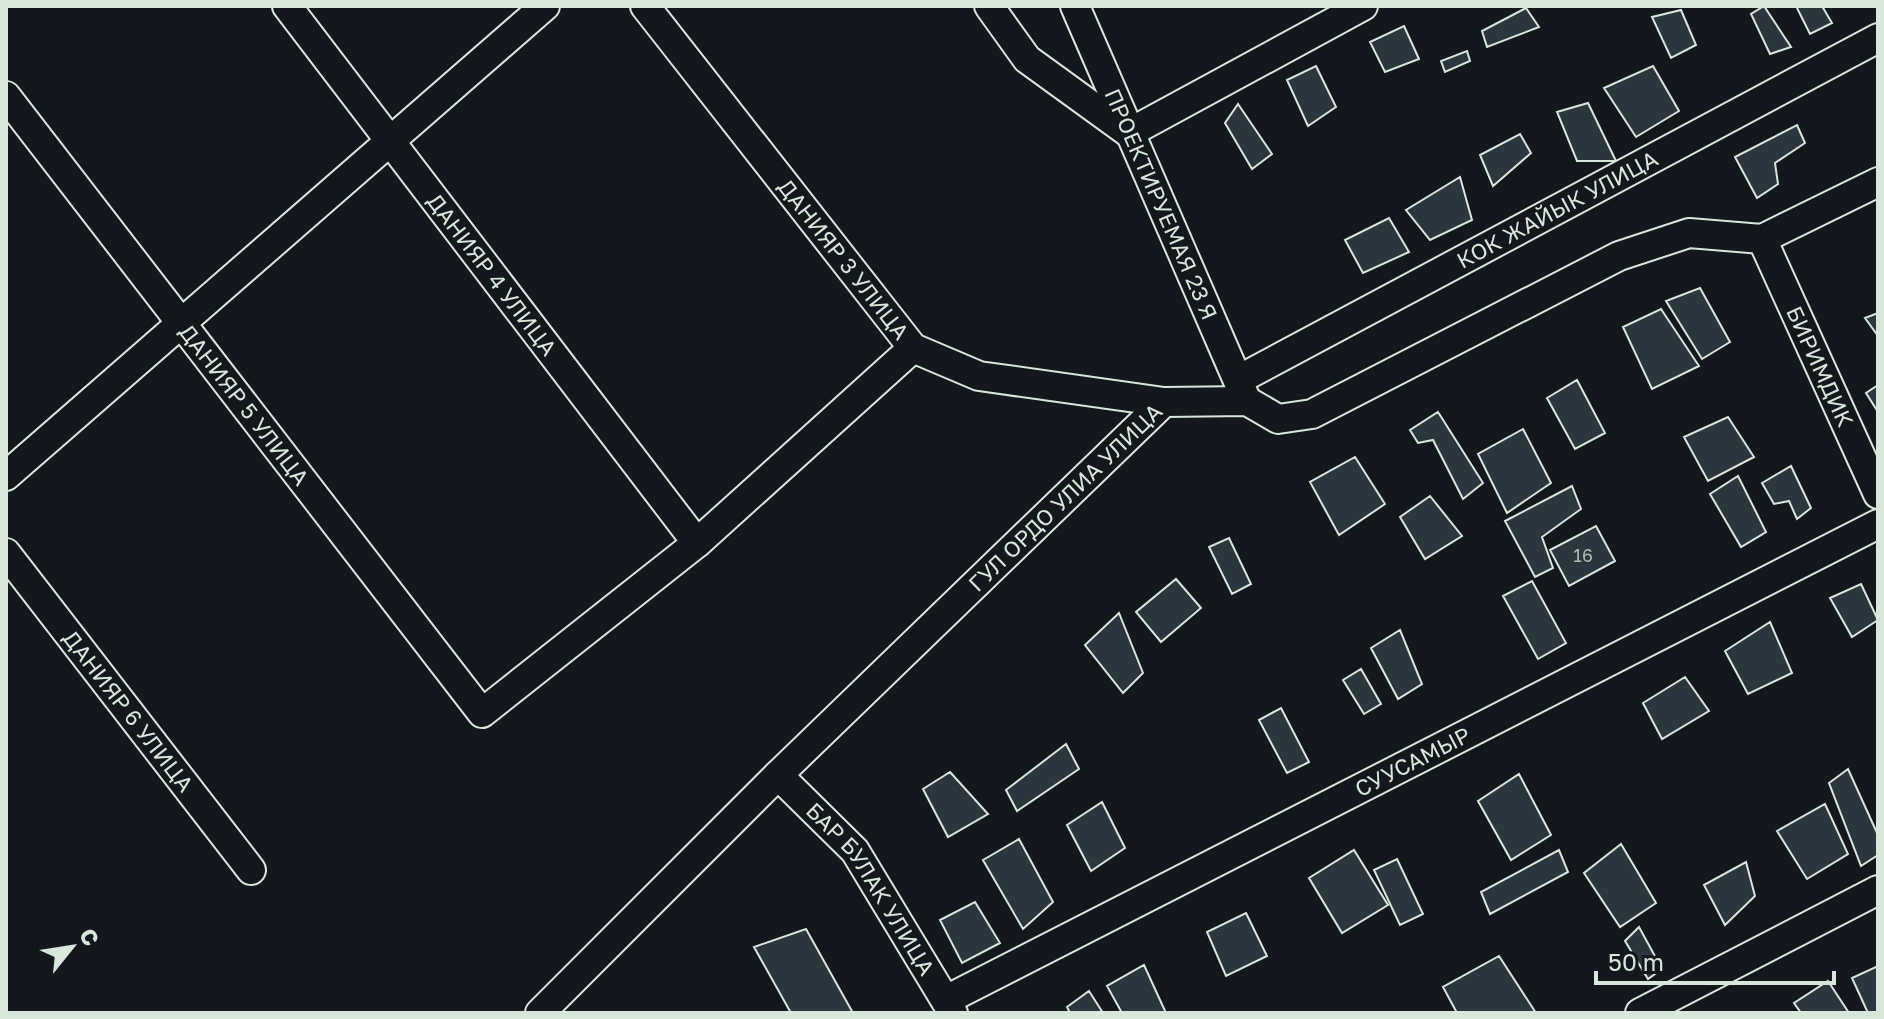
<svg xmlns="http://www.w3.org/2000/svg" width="1884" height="1019" font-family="'Golos Text',sans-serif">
<rect width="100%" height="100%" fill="#14181c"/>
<path fill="#2c363c" stroke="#d8e6dc" stroke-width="2" d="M 1764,6 L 1791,47 L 1770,54 L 1751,14 Z
M 1796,6 L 1822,6 L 1832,23 L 1810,34 Z
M 1526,8 L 1539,27 L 1487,47 L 1482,31 Z
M 1681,10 L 1696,45 L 1671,58 L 1652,17 Z
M 1404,26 L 1419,59 L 1385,72 L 1370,42 Z
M 1467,51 L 1470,61 L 1445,72 L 1441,61 Z
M 1316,66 L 1336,107 L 1308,126 L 1287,80 Z
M 1653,66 L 1679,111 L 1636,137 L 1604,88 Z
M 1588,103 L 1616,161 L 1577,161 L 1557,112 Z
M 1238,104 L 1272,154 L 1252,169 L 1225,123 Z
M 1797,125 L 1805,143 L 1775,163 L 1778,184 L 1757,198 L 1735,157 Z
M 1520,134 L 1531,153 L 1493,186 L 1480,155 Z
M 1460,177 L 1472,220 L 1430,240 L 1406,210 Z
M 1389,218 L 1409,252 L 1363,273 L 1345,240 Z
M 1700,288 L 1730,342 L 1702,359 L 1666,301 Z
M 1661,309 L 1699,366 L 1652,389 L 1623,327 Z
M 1878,313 L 1878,336 L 1865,318 Z
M 1577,380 L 1605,433 L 1575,449 L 1547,398 Z
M 1878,385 L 1878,412 L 1866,393 Z
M 1438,412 L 1483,483 L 1463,499 L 1433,440 L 1418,443 L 1410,430 Z
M 1728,417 L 1754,457 L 1708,481 L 1684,437 Z
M 1523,429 L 1551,483 L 1507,513 L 1478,454 Z
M 1355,457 L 1385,504 L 1339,535 L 1310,482 Z
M 1791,466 L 1811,508 L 1797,519 L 1789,501 L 1774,504 L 1762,483 Z
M 1738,476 L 1766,532 L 1741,547 L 1710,494 Z
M 1572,486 L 1581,509 L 1542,537 L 1553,568 L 1535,577 L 1505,521 Z
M 1430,496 L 1462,536 L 1425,559 L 1400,517 Z
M 1596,526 L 1615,561 L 1569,586 L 1550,550 Z
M 1229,538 L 1251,584 L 1232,594 L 1209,547 Z
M 1176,579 L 1201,608 L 1161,642 L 1136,612 Z
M 1532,581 L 1566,643 L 1538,659 L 1503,596 Z
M 1861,584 L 1878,620 L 1852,637 L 1830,598 Z
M 1119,613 L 1143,673 L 1123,693 L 1085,645 Z
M 1770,622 L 1792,673 L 1748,694 L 1725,651 Z
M 1400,630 L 1422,684 L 1398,699 L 1371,648 Z
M 1361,669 L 1381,704 L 1364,714 L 1343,680 Z
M 1685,677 L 1709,711 L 1662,739 L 1643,703 Z
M 1281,708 L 1309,762 L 1287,773 L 1259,720 Z
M 1066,744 L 1079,769 L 1017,811 L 1006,790 Z
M 1848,769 L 1878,835 L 1878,855 L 1861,866 L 1829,783 Z
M 950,772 L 988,814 L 948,837 L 923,789 Z
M 1519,774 L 1551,835 L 1511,860 L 1478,801 Z
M 1102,802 L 1125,848 L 1091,871 L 1067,825 Z
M 1825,804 L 1848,854 L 1807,879 L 1777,831 Z
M 1019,839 L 1053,902 L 1023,929 L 983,860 Z
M 1621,844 L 1656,903 L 1620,927 L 1584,873 Z
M 1354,850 L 1388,905 L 1342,933 L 1309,878 Z
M 1559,850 L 1568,872 L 1490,914 L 1481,892 Z
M 1397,859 L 1423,914 L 1400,925 L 1374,870 Z
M 1746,862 L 1755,896 L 1725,925 L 1704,885 Z
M 975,902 L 1000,943 L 962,963 L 940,920 Z
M 1246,913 L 1267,956 L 1226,976 L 1207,932 Z
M 1639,927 L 1662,969 L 1648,979 L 1625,941 Z
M 806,929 L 853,1013 L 791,1013 L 754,947 Z
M 1499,956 L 1536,1013 L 1457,1013 L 1443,987 Z
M 1144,965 L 1166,1013 L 1122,1013 L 1107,986 Z
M 1878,966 L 1878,1013 L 1868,1013 L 1852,978 Z
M 1828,981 L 1849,1013 L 1801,1013 L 1794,1003 Z
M 1089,991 L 1103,1013 L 1070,1013 L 1067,1007 Z"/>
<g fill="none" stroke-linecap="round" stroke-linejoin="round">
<g stroke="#d8e6dc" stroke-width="32">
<g id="minor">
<path id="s1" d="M 287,6 L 697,543"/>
<path id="s2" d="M 645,6 L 913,348 L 979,376 L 1164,402"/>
<path d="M 989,6 L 1027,59 L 1129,133 L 1363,6"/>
<path id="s3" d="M 1075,6 L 1245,397"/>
<path id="s4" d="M 6,96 L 482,713 L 697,543 L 913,348"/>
<path id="s5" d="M 1762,239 L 1878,494"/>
<path d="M 1762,239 L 1878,182"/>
<path id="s6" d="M 1238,380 L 1878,38"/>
<path d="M 6,476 L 545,6"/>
<path id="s7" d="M 6,553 L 251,870"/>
<path id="s8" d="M 778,775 L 855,851 L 953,1013"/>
<path id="s9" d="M 946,1000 L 1878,524"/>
<path id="s10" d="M 540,1013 L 778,775 L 1164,402 L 1247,401 L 1278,419 L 1312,414 L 1619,256 L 1689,233 L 1762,239"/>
<path d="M 1640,1013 L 1878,890"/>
</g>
</g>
<use href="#minor" stroke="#14181c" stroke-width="28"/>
</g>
<g text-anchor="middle" stroke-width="6" stroke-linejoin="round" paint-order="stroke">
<g font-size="18" fill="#adbab4">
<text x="1583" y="562">16</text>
</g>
<g font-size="22" fill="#d8e6dc" stroke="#14181c">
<text dy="8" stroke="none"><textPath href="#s3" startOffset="216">ПРОЕКТИРУЕМАЯ 23 Я</textPath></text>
<text dy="8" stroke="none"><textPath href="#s6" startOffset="362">КОК ЖАЙЫК УЛИЦА</textPath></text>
<text dy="8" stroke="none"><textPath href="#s2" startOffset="322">ДАНИЯР 3 УЛИЦА</textPath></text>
<text dy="8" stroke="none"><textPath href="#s1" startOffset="338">ДАНИЯР 4 УЛИЦА</textPath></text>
<text dy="8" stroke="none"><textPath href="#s5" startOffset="140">БИРИМДИК</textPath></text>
<text dy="8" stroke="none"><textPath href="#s4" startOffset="390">ДАНИЯР 5 УЛИЦА</textPath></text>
<text dy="8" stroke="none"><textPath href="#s10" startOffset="736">ГУЛ ОРДО УЛИА УЛИЦА</textPath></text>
<text dy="8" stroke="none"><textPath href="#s7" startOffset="200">ДАНИЯР 6 УЛИЦА</textPath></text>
<text dy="8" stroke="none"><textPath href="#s9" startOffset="524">СУУСАМЫР</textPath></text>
<text dy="8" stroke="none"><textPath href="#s8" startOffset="148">БАР БУЛАК УЛИЦА</textPath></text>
</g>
</g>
<rect width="1884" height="1019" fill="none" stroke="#d8e6dc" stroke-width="16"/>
<g transform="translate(72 947) rotate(60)" stroke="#14181c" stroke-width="6" paint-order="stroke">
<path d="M0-6L14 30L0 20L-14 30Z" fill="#d8e6dc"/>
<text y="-12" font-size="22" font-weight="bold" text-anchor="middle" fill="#d8e6dc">С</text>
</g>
<path d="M1596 971v12h238v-12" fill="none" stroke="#d8e6dc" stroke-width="4"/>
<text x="1608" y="971" font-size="24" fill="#d8e6dc" stroke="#14181c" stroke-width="6" paint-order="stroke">50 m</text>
</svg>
